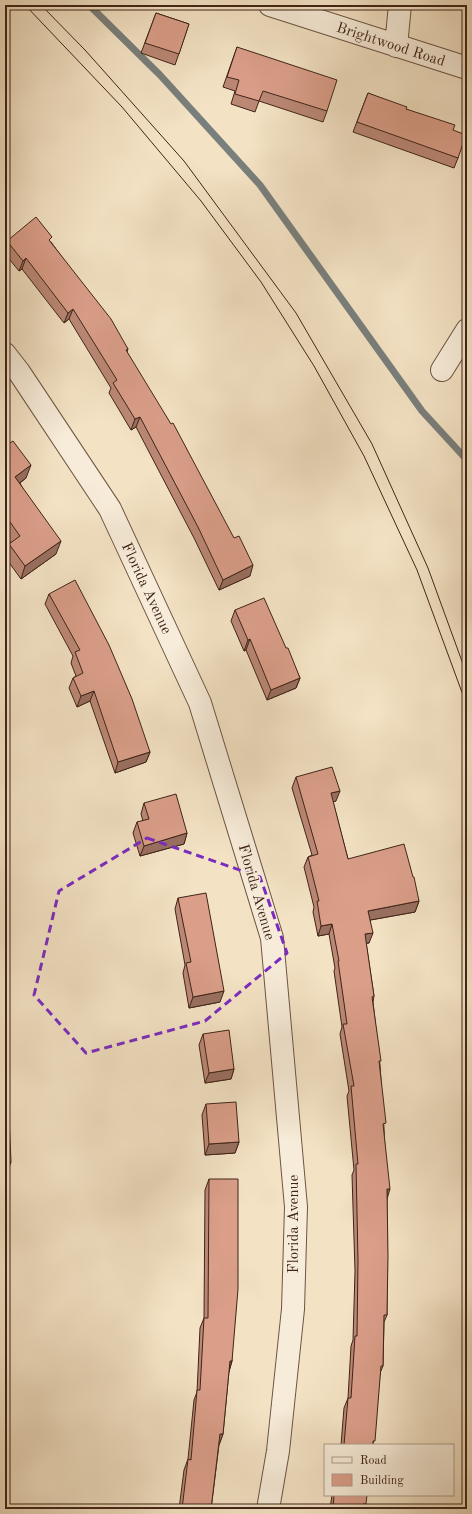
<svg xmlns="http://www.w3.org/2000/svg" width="472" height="1514" font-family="'Old Standard TT',serif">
<rect width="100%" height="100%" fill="#f3e2c4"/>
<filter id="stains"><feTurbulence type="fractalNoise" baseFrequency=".005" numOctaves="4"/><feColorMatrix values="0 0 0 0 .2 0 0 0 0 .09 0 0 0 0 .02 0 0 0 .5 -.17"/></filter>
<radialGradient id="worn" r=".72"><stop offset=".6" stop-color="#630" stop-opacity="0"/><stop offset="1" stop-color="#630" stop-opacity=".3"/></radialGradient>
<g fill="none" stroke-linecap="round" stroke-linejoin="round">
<path stroke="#797f7c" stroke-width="7" d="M 89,5 L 160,75 L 260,185 L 422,411 L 467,460"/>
<g stroke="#6c5443" stroke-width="24">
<path id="minor" d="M 270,5 L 467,68
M 396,46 L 400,5
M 5,354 L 19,372 L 110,509 L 200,703 L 272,938 L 296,1207 L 293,1309 L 278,1451 L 268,1509
M 442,370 L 467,330"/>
</g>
<use href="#minor" stroke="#f7ecd9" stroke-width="22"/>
<path stroke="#3f2418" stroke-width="1" d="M 25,5 L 122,107 L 201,201 L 261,282 L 314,366 L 364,456 L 417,570 L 467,706
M 41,5 L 85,50 L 184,161 L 296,313 L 372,444 L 428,568 L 467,675"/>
</g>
<path fill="#bb8876" stroke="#3f2418" d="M 156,13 L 189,24 L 175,65 L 141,53 Z
M 237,47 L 327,111 L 323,122 L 259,101 L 255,112 L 231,104 L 235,91 L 223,87 Z
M 368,93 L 406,109 L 453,130 L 458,158 L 454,168 L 353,132 Z
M 7,241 L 51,242 L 128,349 L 127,352 L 250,576 L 219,590 L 194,538 L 136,427 L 131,430 L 109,393 L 111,388 L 69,319 L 64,323 L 22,269 L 19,271 L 5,254 L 5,246 Z
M 5,446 L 26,478 L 20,483 L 56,554 L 21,579 L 5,557 L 9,544 L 11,543 L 5,535 Z
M 49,594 L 150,752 L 146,762 L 115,773 L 90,701 L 77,707 L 69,688 L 73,678 L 76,676 L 71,663 L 73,656 L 45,604 Z
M 235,610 L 286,648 L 300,678 L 296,688 L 267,700 L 246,650 L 244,651 L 231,621 Z
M 296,777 L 336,801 L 333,802 L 348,859 L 419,901 L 415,912 L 370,920 L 369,943 L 366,943 L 374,996 L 373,1002 L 380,1065 L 384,1128 L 387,1198 L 387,1315 L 384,1322 L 383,1366 L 380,1373 L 373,1445 L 341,1445 L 344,1408 L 348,1398 L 351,1346 L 353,1340 L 355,1271 L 352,1175 L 354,1170 L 347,1096 L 349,1091 L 340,1034 L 342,1027 L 334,971 L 335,968 L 329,934 L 318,936 L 313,912 L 314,907 L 304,867 L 308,857 L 312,855 L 292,788 Z
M 144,803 L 187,833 L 184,844 L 140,856 L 133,833 L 137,822 L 143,821 L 141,814 Z
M 178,898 L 220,1002 L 189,1008 L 183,973 L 185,965 L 175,909 Z
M 203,1034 L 234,1069 L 231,1079 L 205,1083 L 199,1045 Z
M 206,1104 L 239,1142 L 235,1153 L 205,1155 L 202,1115 Z
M 209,1179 L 232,1361 L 229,1371 L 223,1434 L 219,1445 L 211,1509 L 179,1509 L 184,1470 L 188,1459 L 194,1400 L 197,1392 L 200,1328 L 204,1318 L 205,1190 Z
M 332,1495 L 367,1495 L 364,1509 L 330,1509 Z"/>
<path fill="#996f60" stroke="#3f2418" d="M 8,187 L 5,197 L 5,190 Z
M 26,258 L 22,269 L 19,271 L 23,261 Z
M 73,309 L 69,319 L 64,323 L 68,313 Z
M 140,417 L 136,427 L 131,430 L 135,419 Z
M 31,465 L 26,478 L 10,490 L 15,477 Z
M 61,541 L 56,554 L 21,579 L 25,566 Z
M 253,565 L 250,576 L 219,590 L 223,580 Z
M 250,639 L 246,650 L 244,651 L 248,640 Z
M 300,678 L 296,688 L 267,700 L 271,690 Z
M 94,691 L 90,701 L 77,707 L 81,696 Z
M 150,752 L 146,762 L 115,773 L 118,762 Z
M 340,791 L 336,801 L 327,804 L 331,793 Z
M 187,833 L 184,844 L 140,856 L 144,846 Z
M 419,901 L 415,912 L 365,921 L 368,911 Z
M 332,924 L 329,934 L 318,936 L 321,926 Z
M 373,933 L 369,943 L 361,944 L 365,934 Z
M 8,979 L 5,989 L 5,980 Z
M 224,991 L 220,1002 L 189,1008 L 193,997 Z
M 234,1069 L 231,1079 L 205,1083 L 209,1073 Z
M 239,1142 L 235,1153 L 205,1155 L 209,1144 Z
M 5,1162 L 11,1162 L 7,1173 L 5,1173 Z
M 387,1189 L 390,1189 L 387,1199 Z
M 5,1238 L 9,1238 L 5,1249 Z
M 230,1361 L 232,1361 L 229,1372 Z
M 220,1434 L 223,1434 L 219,1445 L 216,1444 Z
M 363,1504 L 366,1504 L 364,1509 L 361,1509 Z"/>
<path fill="#da9e89" stroke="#3f2418" d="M 156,13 L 189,24 L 179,54 L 145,43 Z
M 237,47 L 337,80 L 327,111 L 263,91 L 259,101 L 235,94 L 239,80 L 227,77 Z
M 368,93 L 407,107 L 406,109 L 455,125 L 453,130 L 466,135 L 458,158 L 357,122 Z
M 5,184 L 8,187 L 5,190 Z
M 36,217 L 52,237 L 49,240 L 111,319 L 128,349 L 126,350 L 171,424 L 173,423 L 234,538 L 239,536 L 253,565 L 223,580 L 198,527 L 140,417 L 135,419 L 113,383 L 117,380 L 73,309 L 68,313 L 26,258 L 23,261 L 7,241 Z
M 13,441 L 31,465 L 15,477 L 61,541 L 25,566 L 9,544 L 20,536 L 5,515 L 5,446 Z
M 75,580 L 109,645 L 132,699 L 150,752 L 118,762 L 94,691 L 81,696 L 73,678 L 83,673 L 75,652 L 80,650 L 49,594 Z
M 264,598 L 286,648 L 288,648 L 300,678 L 271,690 L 250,639 L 248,640 L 235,610 Z
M 332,767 L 340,791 L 331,793 L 348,859 L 404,844 L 413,877 L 414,877 L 419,901 L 368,911 L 373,933 L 365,934 L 374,996 L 372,997 L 381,1061 L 379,1061 L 386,1123 L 383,1124 L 390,1189 L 387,1189 L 388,1256 L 387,1315 L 384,1315 L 383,1366 L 381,1366 L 375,1441 L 373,1441 L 373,1445 L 344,1445 L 348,1398 L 351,1398 L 355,1336 L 357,1336 L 358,1261 L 356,1164 L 358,1164 L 351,1086 L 354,1086 L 343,1024 L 347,1024 L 338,961 L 339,961 L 332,924 L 321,926 L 317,901 L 319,901 L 308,857 L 318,854 L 296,777 Z
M 176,794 L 187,833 L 144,846 L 137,822 L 149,819 L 144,803 Z
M 206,893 L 224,991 L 193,997 L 186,963 L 191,962 L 178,898 Z
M 5,959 L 8,979 L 5,980 Z
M 229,1030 L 234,1069 L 209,1073 L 203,1034 Z
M 236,1102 L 239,1142 L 209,1144 L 206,1104 Z
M 5,1117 L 9,1117 L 11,1162 L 5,1162 Z
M 209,1179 L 238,1179 L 238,1289 L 232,1361 L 230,1361 L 223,1434 L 220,1434 L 211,1509 L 182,1509 L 188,1459 L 191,1460 L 197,1390 L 200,1390 L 204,1318 L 208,1318 Z
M 5,1196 L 7,1196 L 9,1238 L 5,1238 Z
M 5,1275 L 7,1275 L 5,1302 Z
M 334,1495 L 367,1495 L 366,1504 L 363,1504 L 362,1509 L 333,1509 Z"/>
<path fill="none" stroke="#7b2cbf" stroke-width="3" stroke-dasharray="8 5" stroke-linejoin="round" d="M 147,838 L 260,877 L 287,953 L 205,1021 L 86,1053 L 34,995 L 59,891 Z"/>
<g text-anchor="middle" stroke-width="3" stroke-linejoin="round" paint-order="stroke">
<g font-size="15" fill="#3f2418" stroke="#f7ecd9">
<text transform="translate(391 44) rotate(18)" y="5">Brightwood Road</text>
<text transform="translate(147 588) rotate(65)" y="5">Florida Avenue</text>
<text transform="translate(257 892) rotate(74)" y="5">Florida Avenue</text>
<text transform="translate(293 1224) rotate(-90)" y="5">Florida Avenue</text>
</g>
</g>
<rect width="472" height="1514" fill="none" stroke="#f3e2c4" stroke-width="20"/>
<rect x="6" y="6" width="460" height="1502" fill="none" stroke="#3f2418" stroke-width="2"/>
<rect x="10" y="10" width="452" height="1494" fill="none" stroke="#3f2418"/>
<rect x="324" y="1444" width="130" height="52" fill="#f7ecd9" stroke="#ad9c8c"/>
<rect x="332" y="1457" width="20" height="6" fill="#f7ecd9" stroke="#ad9c8c"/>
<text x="360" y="1464" font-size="12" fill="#3f2418">Road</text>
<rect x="332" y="1474" width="20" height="12" fill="#da9e89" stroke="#ad9c8c"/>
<text x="360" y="1484" font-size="12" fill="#3f2418">Building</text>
<rect width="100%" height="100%" filter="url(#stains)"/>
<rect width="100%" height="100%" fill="url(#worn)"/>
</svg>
